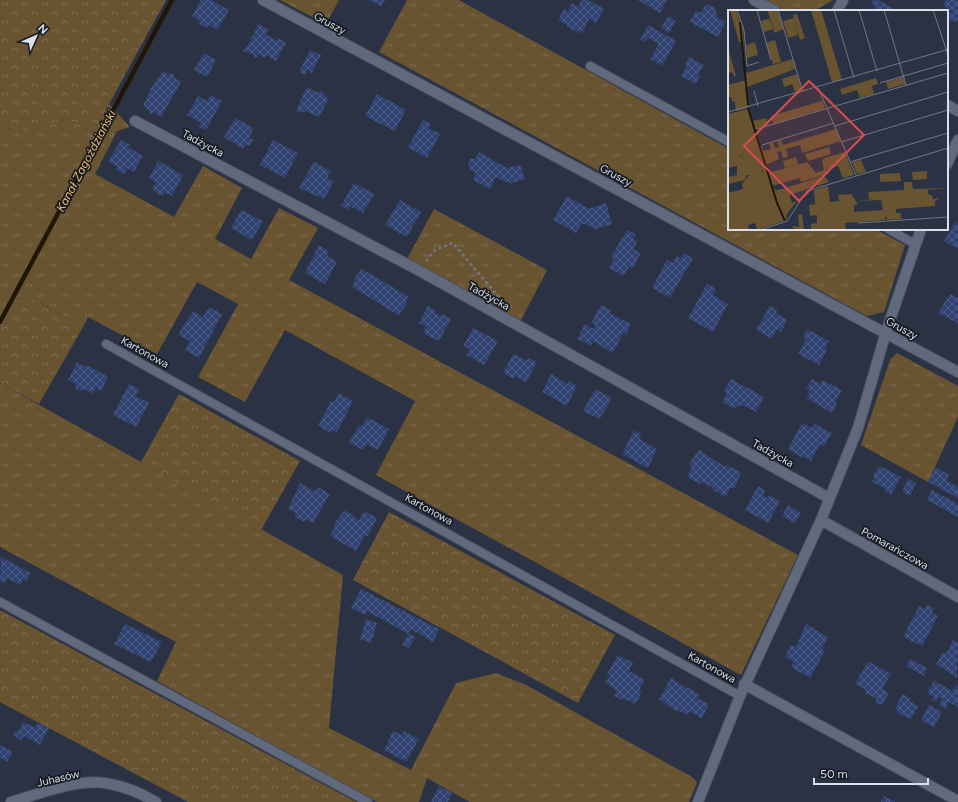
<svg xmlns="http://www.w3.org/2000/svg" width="958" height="802" font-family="Figtree,sans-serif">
<defs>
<pattern id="grass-tufts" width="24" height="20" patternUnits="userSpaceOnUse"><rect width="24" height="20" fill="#695432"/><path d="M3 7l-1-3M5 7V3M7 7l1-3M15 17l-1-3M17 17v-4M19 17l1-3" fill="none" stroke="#7e6c50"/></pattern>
<pattern id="forest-crowns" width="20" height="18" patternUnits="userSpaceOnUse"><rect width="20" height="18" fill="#695432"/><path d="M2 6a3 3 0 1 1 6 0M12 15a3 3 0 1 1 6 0" fill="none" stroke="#7e6c50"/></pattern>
<pattern id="building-cross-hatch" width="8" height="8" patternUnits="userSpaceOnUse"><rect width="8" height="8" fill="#304272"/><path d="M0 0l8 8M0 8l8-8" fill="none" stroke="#4d5d86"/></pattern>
</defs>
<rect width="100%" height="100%" fill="#2b3243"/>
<path fill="url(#grass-tufts)" d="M 280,0 L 339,0 L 326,24 Z
M 407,0 L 459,0 L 729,149 L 729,229 L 875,229 L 905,245 L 884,312 L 867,316 L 379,52 Z
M 764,0 L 833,0 L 814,11 L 785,11 Z
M 109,104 L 130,127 L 117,131 L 95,174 L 174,217 L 203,166 L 242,188 L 215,239 L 251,259 L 279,208 L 318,228 L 289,280 L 798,555 L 741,675 L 376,475 L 415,401 L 285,330 L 245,402 L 198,377 L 238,304 L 197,282 L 157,354 L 88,317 L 83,327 L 22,293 L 0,332 L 0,129 L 30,131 L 61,121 L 97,126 Z
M 434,209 L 547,270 L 520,322 L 407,259 Z
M 897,353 L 958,386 L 958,417 L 928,482 L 861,445 L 890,360 Z
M 0,383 L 343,575 L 329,728 L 411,770 L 456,683 L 496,673 L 526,685 L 692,777 L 697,782 L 689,802 L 470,802 L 427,778 L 419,802 L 377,802 L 157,681 L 176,642 L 0,547 Z"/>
<path fill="url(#forest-crowns)" d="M 0,0 L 166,0 L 97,126 L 61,121 L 30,131 L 0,129 Z
M 22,293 L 83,327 L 39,404 L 0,383 L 0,332 Z
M 179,394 L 300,461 L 261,530 L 141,462 Z
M 389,512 L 615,635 L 578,703 L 353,580 Z
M 0,610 L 356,802 L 188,802 L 0,702 Z"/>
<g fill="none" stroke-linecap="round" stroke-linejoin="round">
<path stroke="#211605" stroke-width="4.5" d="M 0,322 L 172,0"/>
</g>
<path fill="url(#building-cross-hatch)" d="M 201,0 L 211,0 L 229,10 L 217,30 L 209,25 L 207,28 L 199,24 L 200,21 L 192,16 Z
M 368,0 L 385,0 L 382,6 Z
M 582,0 L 588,0 L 604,9 L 596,23 L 589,19 L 582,34 L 567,27 L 567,25 L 558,20 L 564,9 L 568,11 L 572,3 L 578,7 Z
M 638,0 L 667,0 L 660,13 Z
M 873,0 L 878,0 L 898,11 L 872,11 L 875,6 L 871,4 Z
M 946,0 L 958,0 L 958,20 L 954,22 L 948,19 L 948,16 L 951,11 L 943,5 Z
M 706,4 L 715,8 L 718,18 L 726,22 L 718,37 L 690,22 L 696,10 L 701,13 Z
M 668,16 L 676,21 L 669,33 L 661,28 Z
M 258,23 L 269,30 L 265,34 L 277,41 L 278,38 L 286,43 L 276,61 L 266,55 L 265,58 L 257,54 L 257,58 L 254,57 L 255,55 L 243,51 L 251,41 L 250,38 L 254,35 Z
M 648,25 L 676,41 L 662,66 L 650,59 L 659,44 L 648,38 L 645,42 L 640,40 Z
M 310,50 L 321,55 L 312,73 L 307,70 L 305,75 L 299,72 Z
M 204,53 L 216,60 L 207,77 L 194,70 Z
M 689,57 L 704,65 L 698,75 L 700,77 L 696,84 L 681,76 L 687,66 L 685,65 Z
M 163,71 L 169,75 L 170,73 L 175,75 L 173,77 L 181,82 L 161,117 L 153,112 L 152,115 L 148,112 L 149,110 L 143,106 L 151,88 Z
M 307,87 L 317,92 L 322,91 L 325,96 L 329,98 L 319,117 L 305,111 L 300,113 L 296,110 Z
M 377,94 L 406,110 L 395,131 L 365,116 Z
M 211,95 L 222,101 L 206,130 L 199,127 L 201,123 L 187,115 L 198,96 L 207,101 Z
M 235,118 L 254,128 L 249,138 L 253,140 L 250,146 L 246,144 L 243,149 L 224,137 Z
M 423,120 L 431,124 L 429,128 L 440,134 L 427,158 L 408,147 Z
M 121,140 L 130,145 L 128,147 L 143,156 L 134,172 L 127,168 L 124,174 L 115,169 L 117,166 L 108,162 Z
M 273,140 L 298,153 L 285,178 L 270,170 L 269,167 L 268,169 L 260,165 Z
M 479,152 L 507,168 L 520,165 L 525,179 L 509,184 L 508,181 L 505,182 L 496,177 L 490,189 L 475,181 L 473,179 L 476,173 L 469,169 L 470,167 L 468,163 L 470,159 L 475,159 Z
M 158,161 L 183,175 L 172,196 L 165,193 L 163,195 L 159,195 L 152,189 L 156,182 L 149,178 Z
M 314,162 L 331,171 L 327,178 L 334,182 L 324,199 L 299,188 Z
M 354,183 L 374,194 L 363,213 L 350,206 L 349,210 L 341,206 Z
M 567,196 L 589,209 L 606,203 L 612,224 L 596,229 L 582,223 L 576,233 L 553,220 Z
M 400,200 L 421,212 L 407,237 L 385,225 Z
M 241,210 L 263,221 L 252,240 L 231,228 Z
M 955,222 L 958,224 L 958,249 L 944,241 Z
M 627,230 L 636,234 L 633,239 L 638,241 L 633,249 L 641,253 L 632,269 L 629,267 L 624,276 L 609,268 L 614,259 L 611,257 Z
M 319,245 L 329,251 L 327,256 L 337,262 L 325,284 L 305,273 Z
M 683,253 L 693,258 L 670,298 L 652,288 L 667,260 L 673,263 L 677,256 L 681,258 Z
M 362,269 L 409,297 L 406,302 L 407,304 L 398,315 L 352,287 L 355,281 L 354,279 Z
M 707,284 L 716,289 L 713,295 L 728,304 L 713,332 L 688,318 Z
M 950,294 L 958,298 L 958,323 L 938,313 Z
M 601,305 L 611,310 L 609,313 L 631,324 L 626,335 L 623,333 L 613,353 L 593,341 L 591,346 L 577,339 L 585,324 L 593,329 L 595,325 L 591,323 Z
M 428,306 L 436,310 L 435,313 L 441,316 L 442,314 L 451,319 L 439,341 L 423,333 L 426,327 L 419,323 Z
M 770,306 L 777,310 L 776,313 L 787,320 L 781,332 L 777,329 L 772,339 L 756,330 Z
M 209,307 L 222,314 L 199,358 L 185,350 L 190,341 L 178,335 L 193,311 L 203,317 Z
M 473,328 L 498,341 L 484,365 L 466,355 L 470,349 L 463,346 Z
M 807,329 L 829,341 L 825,349 L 827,350 L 819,365 L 798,354 L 806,339 L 803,337 Z
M 513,354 L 527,361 L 529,358 L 537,362 L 526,382 L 515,376 L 514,379 L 503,373 Z
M 77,362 L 86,367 L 87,365 L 108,377 L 101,391 L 96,388 L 93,394 L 85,389 L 80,391 L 76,389 L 75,384 L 68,380 Z
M 551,374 L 568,384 L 569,381 L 577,386 L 567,406 L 542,392 Z
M 731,379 L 764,397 L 756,412 L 742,405 L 733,408 L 722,402 L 727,393 L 724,391 Z
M 812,379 L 820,384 L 822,380 L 842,390 L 835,403 L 837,404 L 832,413 L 806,398 L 810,391 L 806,389 Z
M 129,384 L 139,389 L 135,396 L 149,403 L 136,427 L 113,415 Z
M 595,389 L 611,397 L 608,406 L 599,419 L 583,411 Z
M 339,393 L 353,401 L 337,432 L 333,430 L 331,433 L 318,426 L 331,401 L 334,402 Z
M 367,417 L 389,429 L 378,450 L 366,444 L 363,450 L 349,443 L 359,425 L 362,426 Z
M 802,423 L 812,428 L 815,424 L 832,433 L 824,446 L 820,444 L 811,461 L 805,457 L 803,458 L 788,449 Z
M 634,430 L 642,434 L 639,439 L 657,449 L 648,468 L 622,454 Z
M 699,450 L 725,467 L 726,465 L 741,472 L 735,488 L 730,488 L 726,497 L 713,490 L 714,488 L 708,485 L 701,482 L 700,484 L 687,477 L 692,468 L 689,464 Z
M 880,466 L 901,477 L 891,495 L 885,491 L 886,489 L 872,482 L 874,478 L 873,475 Z
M 935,467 L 949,475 L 946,480 L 958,487 L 958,498 L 928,482 Z
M 908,479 L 916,483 L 910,496 L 902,492 Z
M 300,483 L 315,491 L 318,487 L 330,494 L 313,523 L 306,519 L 304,522 L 294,517 L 296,513 L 288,509 Z
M 758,486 L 765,490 L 763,495 L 768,498 L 769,495 L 780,501 L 768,523 L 745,510 Z
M 932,490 L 958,504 L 958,517 L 927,500 Z
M 788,505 L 801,513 L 795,523 L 782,516 Z
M 344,511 L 352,514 L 359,521 L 364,511 L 377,518 L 368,536 L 365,535 L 356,551 L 330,536 L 335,527 L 334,524 Z
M 1,557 L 31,573 L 26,582 L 23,580 L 20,585 L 7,578 L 4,583 L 0,581 Z
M 361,589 L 439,629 L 433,642 L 411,629 L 408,633 L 415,637 L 409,648 L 402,645 L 408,634 L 367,611 L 365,615 L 351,608 Z
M 927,605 L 934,608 L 932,613 L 938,616 L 922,646 L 903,637 L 919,606 L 925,609 Z
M 366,619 L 377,623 L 371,643 L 360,639 Z
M 125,624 L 162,642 L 151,662 L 114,644 Z
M 806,624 L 828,637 L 822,649 L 825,651 L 810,678 L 791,667 L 794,662 L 785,657 L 791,645 L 796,647 Z
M 953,640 L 958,643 L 957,678 L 936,664 L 943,652 L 946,654 Z
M 618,655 L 633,663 L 629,671 L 645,680 L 639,690 L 642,692 L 635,704 L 623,698 L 622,700 L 614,696 L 617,690 L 605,683 L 610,676 L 607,674 Z
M 910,659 L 927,668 L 924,676 L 906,666 Z
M 868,661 L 891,674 L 882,689 L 889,693 L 882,705 L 875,702 L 877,699 L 865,693 L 866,690 L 855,684 Z
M 671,678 L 688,689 L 689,688 L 699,694 L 697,698 L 709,704 L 702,718 L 689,711 L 687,715 L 678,710 L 677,712 L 659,699 Z
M 934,681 L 952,691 L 956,685 L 958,686 L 958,707 L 949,702 L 946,709 L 939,705 L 942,698 L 939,697 L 936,702 L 932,700 L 934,697 L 927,693 Z
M 902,694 L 910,698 L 909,701 L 918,706 L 911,719 L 897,713 L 898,711 L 895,709 Z
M 929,705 L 942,712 L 934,727 L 921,720 Z
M 23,722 L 35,728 L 38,722 L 49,728 L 40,745 L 24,736 L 21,740 L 13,735 L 16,730 L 18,732 Z
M 393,731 L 402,735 L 404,731 L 419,739 L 406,762 L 384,750 Z
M 0,745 L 13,752 L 7,762 L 0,758 Z
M 439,786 L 452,793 L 448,802 L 431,802 Z
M 884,796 L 896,802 L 881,802 Z"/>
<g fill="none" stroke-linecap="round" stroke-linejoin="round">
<g stroke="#4b505f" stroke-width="10">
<path id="service" d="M 590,66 L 729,142
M 888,229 L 915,244
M 106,344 L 740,696
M 0,602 L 368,802"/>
</g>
<g stroke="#4b505f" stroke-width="12">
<path id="minor" d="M 263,0 L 958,372
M 754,0 L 775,11
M 837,11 L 843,0
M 947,105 L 958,111
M 135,121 L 418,270 L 829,498
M 947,164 L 958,140
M 821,520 L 958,597
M 744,684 L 958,801
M 698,802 L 740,696 L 821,520 L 858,428 L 886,332 L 921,229"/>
</g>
<g stroke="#4b505f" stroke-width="12">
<path id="tertiary" d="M 11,802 C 39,794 81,777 110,784 C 127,787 142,794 156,802"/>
</g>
<path stroke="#717886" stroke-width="2.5" stroke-dasharray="3 3" stroke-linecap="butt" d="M 426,261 L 435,250 L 453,243 L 502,301"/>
<use href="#service" stroke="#61697d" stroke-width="8"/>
<use href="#minor" stroke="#61697d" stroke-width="10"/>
<use href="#tertiary" stroke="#61697d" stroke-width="10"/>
</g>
<g text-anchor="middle" stroke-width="3.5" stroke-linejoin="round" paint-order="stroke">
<g font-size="11" fill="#dadfea" stroke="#161a22">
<text transform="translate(330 23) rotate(28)" y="4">Gruszy</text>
<text transform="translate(203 143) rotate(28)" y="4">Tadżycka</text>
<text transform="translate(616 175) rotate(28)" y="4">Gruszy</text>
<text transform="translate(489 296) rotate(29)" y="4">Tadżycka</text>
<text transform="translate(902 328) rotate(29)" y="4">Gruszy</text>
<text transform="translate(145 352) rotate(29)" y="4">Kartonowa</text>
<text transform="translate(773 453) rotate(29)" y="4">Tadżycka</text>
<text transform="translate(429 509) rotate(29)" y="4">Kartonowa</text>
<text transform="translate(895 548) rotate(29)" y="4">Pomarańczowa</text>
<text transform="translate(712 667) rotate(29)" y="4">Kartonowa</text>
<text transform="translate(58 778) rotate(-13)" y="4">Juhasów</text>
</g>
<g font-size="12" font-style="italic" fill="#efbd6b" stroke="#161a22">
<text transform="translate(86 161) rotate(-62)" y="4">Kanał Zagoździański</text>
</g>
</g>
<g transform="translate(728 10)">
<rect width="220" height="220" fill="#2b3243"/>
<path d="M 2,0 L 8,0 L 15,20 L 17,63 L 15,32 L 11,32 ZM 39,0 L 49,0 L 56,19 L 45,23 L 46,19 ZM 66,8 L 70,25 L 60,28 L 55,11 ZM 47,30 L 53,52 L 45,54 L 38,33 ZM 27,32 L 30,45 L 19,48 L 18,35 ZM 0,38 L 8,66 L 6,66 L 4,62 L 0,63 ZM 69,64 L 73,78 L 72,83 L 68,84 L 64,74 L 56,77 L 54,69 ZM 175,67 L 177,74 L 160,79 L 158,72 ZM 148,68 L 150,74 L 144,76 L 146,84 L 132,88 L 129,80 L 114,85 L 112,79 ZM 18,70 L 19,82 L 6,86 L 7,91 L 4,92 L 3,87 L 0,88 L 0,75 ZM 94,91 L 97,98 L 45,114 L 43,106 ZM 38,108 L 40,115 L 27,120 L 24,111 ZM 108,119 L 113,131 L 74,143 L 72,135 L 58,139 L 60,147 L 55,148 L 53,141 L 49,142 L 51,149 L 38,155 L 40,163 L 79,152 L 88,163 L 96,160 L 94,151 L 96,148 L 117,142 L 126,165 L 115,168 L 110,156 L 98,160 L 100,164 L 73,172 L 72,168 L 44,176 L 48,180 L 54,179 L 61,183 L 64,193 L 69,191 L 59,204 L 58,210 L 29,220 L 27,213 L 20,215 L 21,220 L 0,220 L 0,183 L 15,179 L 14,174 L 20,171 L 34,171 L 36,165 L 34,159 L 33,166 L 18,165 L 17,170 L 0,174 L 0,167 L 9,165 L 9,156 L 0,158 L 0,138 L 4,138 L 5,147 L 12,147 L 17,143 L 27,143 L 31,136 L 34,136 L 35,141 L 43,139 L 41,133 L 45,132 L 47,138 L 51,137 L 49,131 L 53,130 L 55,135 ZM 133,150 L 138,162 L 129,164 L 124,152 ZM 199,161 L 199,169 L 185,170 L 184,162 ZM 176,172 L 184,172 L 185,179 L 220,178 L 200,180 L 200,184 L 204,186 L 205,189 L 212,188 L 207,191 L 207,196 L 168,199 L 168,203 L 173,203 L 173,209 L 159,210 L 158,205 L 157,210 L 117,213 L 118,220 L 83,220 L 83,214 L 89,213 L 89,205 L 82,206 L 81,195 L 87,194 L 86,180 L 100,176 L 102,192 L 111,191 L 110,185 L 123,184 L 130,194 L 126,195 L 126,202 L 155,200 L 153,190 L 129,191 L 147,189 L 141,189 L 140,182 L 176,180 Z" fill="#695432"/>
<path d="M 83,0 L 93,0 L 114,70 L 104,72 ZM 69,4 L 77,28 L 72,30 L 65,5 ZM 41,9 L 46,19 L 36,22 L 33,11 ZM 65,49 L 67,59 L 19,77 L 18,63 ZM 19,82 L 20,98 L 8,101 L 6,86 ZM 20,99 L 31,138 L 24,145 L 17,143 L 9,148 L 5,147 L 4,138 L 0,138 L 0,104 ZM 101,137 L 103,144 L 80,151 L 77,144 ZM 68,147 L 70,154 L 57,158 L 55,151 ZM 32,159 L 38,165 L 37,170 L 14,174 L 22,164 L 33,166 ZM 172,163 L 173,171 L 152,172 L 152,164 ZM 96,166 L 101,172 L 61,185 L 54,179 ZM 74,204 L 76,220 L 66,220 L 64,216 L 71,217 L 70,205 Z" fill="#695432"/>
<path fill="none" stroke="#211605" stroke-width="2" d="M 12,12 L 20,95M 20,98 L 49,193 L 57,211"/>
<path fill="none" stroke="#717786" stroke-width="1" d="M 9,0 L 16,20 L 19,56 L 31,52M 29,0 L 43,50M 50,0 L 75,82M 106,0 L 126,68M 131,0 L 149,61M 156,0 L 178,75M 205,0 L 220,45M 152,73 L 220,53M 90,78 L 128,165M 26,81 L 30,96M 0,102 L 218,40M 107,116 L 220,82M 29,119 L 220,63M 113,132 L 220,100M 34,135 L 106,113M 219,138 L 220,150M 122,152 L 220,123M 130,213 L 220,207M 32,220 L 59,211 L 79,181 L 220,138"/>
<path fill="#d74d4f" fill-opacity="0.15" stroke="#d74d4f" stroke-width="2" d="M 81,71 L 136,125 L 71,191 L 16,136 Z"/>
<rect width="220" height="220" fill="none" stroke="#dadfea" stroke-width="2"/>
</g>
<g transform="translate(36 36) rotate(45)" stroke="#161a22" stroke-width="3" paint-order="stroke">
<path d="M0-3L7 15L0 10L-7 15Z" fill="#dadfea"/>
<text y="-6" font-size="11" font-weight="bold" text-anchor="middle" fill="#dadfea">N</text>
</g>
<path d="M814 778v6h114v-6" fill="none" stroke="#dadfea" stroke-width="2"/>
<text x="820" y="778" font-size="12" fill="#dadfea" stroke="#161a22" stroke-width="3" paint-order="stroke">50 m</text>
</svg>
